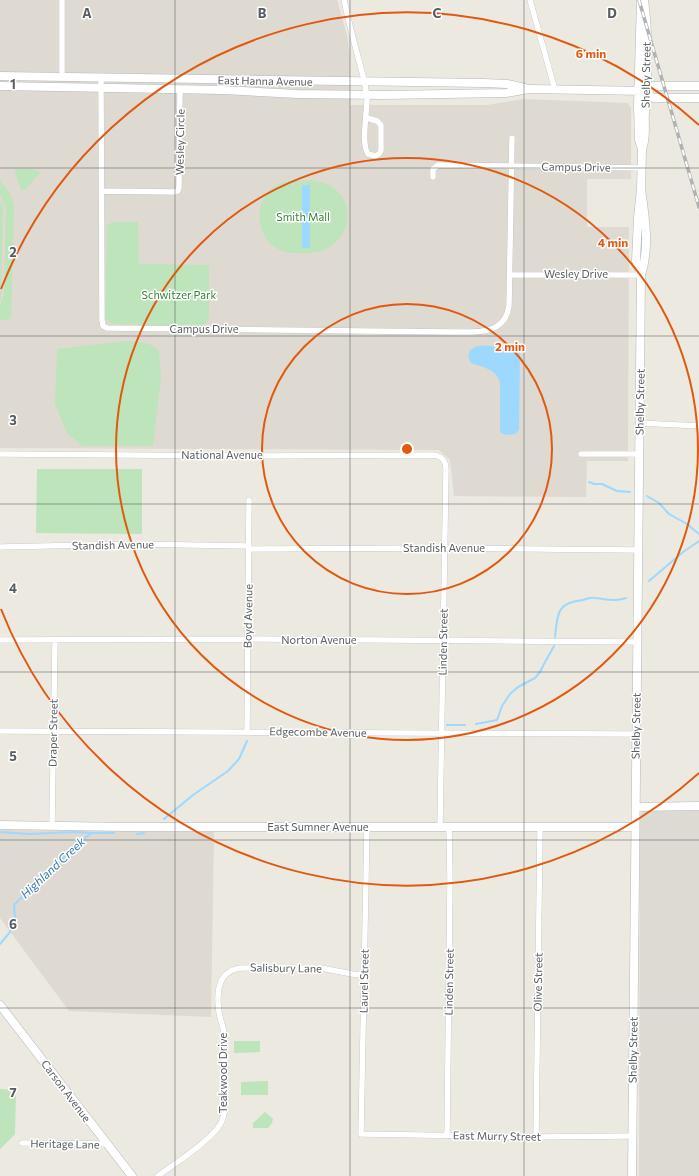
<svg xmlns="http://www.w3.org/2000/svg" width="699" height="1176" font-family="Commissioner,sans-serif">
<rect width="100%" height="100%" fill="#ece9e0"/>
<path fill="#dddad4" d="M 644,810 L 699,811 L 699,1176 L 639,1176 L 640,816 Z"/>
<path fill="#dedad1" d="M 0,0 L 337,0 L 347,35 L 350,57 L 350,105 L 487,105 L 523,99 L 628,103 L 631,108 L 631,179 L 587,179 L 587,227 L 629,227 L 628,461 L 587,461 L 586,497 L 454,496 L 450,460 L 439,450 L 0,448 Z
M 0,830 L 214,832 L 211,1017 L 69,1011 L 0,918 Z"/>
<path fill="#bde4bb" d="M 33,169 L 41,172 L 27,187 L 27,189 L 21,190 L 14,169 Z
M 312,180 C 320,182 328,183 335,189 C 356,206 349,238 326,249 C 319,253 309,253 302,253 C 297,253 291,253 286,252 C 255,245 249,198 279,184 C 290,180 301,181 312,180 Z
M 0,181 L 10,193 L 14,206 L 11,319 L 0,320 L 0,306 L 4,294 L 6,209 L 0,193 Z
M 0,203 L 3,203 L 1,299 L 0,299 Z
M 113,222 L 138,222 L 139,264 L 209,265 L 209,319 L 203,326 L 114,324 L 105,320 L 107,225 Z
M 126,341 C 139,342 149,341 159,351 L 161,377 L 153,446 L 82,446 L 67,433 L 55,404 L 57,349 Z
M 37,469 L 142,469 L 142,534 L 36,533 Z
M 234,1041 L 260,1041 L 260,1052 L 234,1053 Z
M 268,1081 L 268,1095 L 241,1095 L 241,1082 Z
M 0,1089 L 16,1090 L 15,1134 L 0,1149 Z
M 265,1112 L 273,1119 L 272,1123 L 268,1128 L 253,1128 L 253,1123 Z"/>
<path fill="#9dd8ff" d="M 302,185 L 310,185 L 310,248 L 302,248 Z
M 513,343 L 520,346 L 519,429 L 516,434 L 506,435 L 501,433 L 500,431 L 500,383 C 497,369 482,367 471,363 C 462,348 479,344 490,346 C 494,346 498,349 502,349 C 506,348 509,344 513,343 Z"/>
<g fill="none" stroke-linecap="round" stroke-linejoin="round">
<path stroke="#9dd8ff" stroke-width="2" d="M 589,482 L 594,484 L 602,484 L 617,491 L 630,492
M 647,496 L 659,503 L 669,514 L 687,524 L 699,534
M 649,581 L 683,552 L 699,541
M 555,637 C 558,613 556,603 583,600 C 587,599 590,597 595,598 C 606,599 615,602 626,598
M 476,724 L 497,720 L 502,706 L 510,694 L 518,687 L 535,678 L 540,672 L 544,664 L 554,646
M 447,725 L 465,725
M 164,819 L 193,795 L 228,771 L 239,759 L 247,741
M 1,832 L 30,834 L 74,832 L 92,833
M 137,834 L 144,833
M 0,944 L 10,932 L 15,917 L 14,905 L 19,900 L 86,837 L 92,833 L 114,833"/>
<g stroke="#b3b6bb" stroke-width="6">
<path id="street" d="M 62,0 L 62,77
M 344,0 C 348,19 353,38 358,57 C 362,71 366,85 367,99 C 367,113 361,144 368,154 L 375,156 L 379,154 L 381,151 L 381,125 L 377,121 L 367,118
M 530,0 L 555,90
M 101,78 L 102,320 L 103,326 L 107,328 L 454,332 C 477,332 505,335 509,306 L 512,138
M 433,177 L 433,169 L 438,165 L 641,168
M 102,191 L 174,192 L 178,191 L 179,187 L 180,89
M 510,275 L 641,275
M 639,423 L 699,426
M 0,454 L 250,456 L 433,455 C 443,456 446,461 446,470 L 440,827
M 581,454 L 639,454
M 0,547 L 133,544 L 249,546
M 249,549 L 444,548 L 638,550
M 0,640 L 248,639 L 637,642
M 0,731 L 636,734
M 247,732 L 249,500
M 52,825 L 55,640
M 367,827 L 361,1134 L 536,1137 L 632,1136
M 447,1136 L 450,881 L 449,827
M 536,1137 L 540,827
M 22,1143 L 107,1144
M 158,1176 C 174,1164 213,1139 221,1123 C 228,1109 224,1083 224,1066 C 224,1055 225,1044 224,1033 C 223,1026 220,1019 219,1012 C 216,992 218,970 242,968 L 321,968 L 352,974 L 364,975"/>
</g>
<g stroke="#b4b8bd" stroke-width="9">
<path id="secondary" d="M 641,0 L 638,106 L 639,140 L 642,149 L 641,189 L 638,218 L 636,261 L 641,275
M 0,76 L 484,83 L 507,84 L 525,88
M 0,86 L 223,90 L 298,94 L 384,95 L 506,93 L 529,89 L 646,91 L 653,86 L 699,86
M 646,91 L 653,98 L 699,98
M 642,149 C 647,137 644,125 645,112 C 648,75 649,37 644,0
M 636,807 L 699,806
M 0,825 L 126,827 L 635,827
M 0,1005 L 132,1176
M 632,1176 L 641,275 C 650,248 645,217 641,189"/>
</g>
<use href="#street" stroke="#fff" stroke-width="5.5"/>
<use href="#secondary" stroke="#fff" stroke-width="8"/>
<g stroke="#b1b2b2" stroke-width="3.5">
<path id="rail" d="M 639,0 L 699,207"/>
</g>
<use href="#rail" stroke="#fff" stroke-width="2" stroke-dasharray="6" stroke-linecap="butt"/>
</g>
<path fill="none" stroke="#595d61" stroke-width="1" stroke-opacity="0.55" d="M 175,0 L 175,1176M 350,0 L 350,1176M 524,0 L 524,1176M 0,168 L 699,168M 0,336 L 699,336M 0,504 L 699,504M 0,672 L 699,672M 0,840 L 699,840M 0,1008 L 699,1008"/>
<g fill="none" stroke="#e15910" stroke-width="2">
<circle cx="407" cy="449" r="145"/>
<circle cx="407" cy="449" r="291"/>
<path d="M699 773A436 436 0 0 1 1 609M1 289A436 436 0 0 1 699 125"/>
</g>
<g text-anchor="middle" stroke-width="3" stroke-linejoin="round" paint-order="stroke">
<g font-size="11" fill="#595d61" stroke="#fff">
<text transform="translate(646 75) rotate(-89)" y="4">Shelby Street</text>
<text transform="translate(265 81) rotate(1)" y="4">East Hanna Avenue</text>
<text transform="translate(180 142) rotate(-89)" y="4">Wesley Circle</text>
<text transform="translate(576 167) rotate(1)" y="4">Campus Drive</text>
<text x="576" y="278">Wesley Drive</text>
<text x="204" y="333">Campus Drive</text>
<text transform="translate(640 402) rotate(-89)" y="4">Shelby Street</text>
<text x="222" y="459">National Avenue</text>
<text transform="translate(113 545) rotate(-1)" y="4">Standish Avenue</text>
<text x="444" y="552">Standish Avenue</text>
<text transform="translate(248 616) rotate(-89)" y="4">Boyd Avenue</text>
<text x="319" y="644">Norton Avenue</text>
<text transform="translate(443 642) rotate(-89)" y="4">Linden Street</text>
<text transform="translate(636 726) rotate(-89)" y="4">Shelby Street</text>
<text transform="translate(318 732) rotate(1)" y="4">Edgecombe Avenue</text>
<text transform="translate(53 733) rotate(-89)" y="4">Draper Street</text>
<text x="318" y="831">East Sumner Avenue</text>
<text transform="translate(286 968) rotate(1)" y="4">Salisbury Lane</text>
<text transform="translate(364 981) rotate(-89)" y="4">Laurel Street</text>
<text transform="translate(449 982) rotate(-89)" y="4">Linden Street</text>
<text transform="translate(538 982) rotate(-89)" y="4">Olive Street</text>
<text transform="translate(633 1050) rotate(-89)" y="4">Shelby Street</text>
<text transform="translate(223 1073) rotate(-90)" y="4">Teakwood Drive</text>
<text transform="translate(66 1091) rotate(53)" y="4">Carson Avenue</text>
<text transform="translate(497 1136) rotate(1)" y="4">East Murry Street</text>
<text transform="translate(65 1144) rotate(1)" y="4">Heritage Lane</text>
</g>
<g font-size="11" fill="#348534" stroke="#fff">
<text x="303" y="221">Smith Mall</text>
<text x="179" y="299">Schwitzer Park</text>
</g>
<g font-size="12" font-style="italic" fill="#3a79b0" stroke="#fff">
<text transform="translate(53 868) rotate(-43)" y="4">Highland Creek</text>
</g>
</g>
<g font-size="13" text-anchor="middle" font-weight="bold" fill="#595d61" stroke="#fff" stroke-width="3" stroke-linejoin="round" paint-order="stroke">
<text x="87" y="18">A</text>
<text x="262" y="18">B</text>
<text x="437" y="18">C</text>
<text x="612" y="18">D</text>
<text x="13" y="89">1</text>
<text x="13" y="257">2</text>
<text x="13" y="425">3</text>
<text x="13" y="593">4</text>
<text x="13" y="761">5</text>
<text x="13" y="929">6</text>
<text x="13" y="1097">7</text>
</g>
<circle cx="407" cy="449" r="6" fill="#e15910" stroke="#fff" stroke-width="2"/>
<g font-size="12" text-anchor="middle" font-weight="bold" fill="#e15910" stroke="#fff" stroke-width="3" stroke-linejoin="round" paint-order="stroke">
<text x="591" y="58">6 min</text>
<text x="613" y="247">4 min</text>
<text x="510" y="351">2 min</text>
</g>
</svg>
